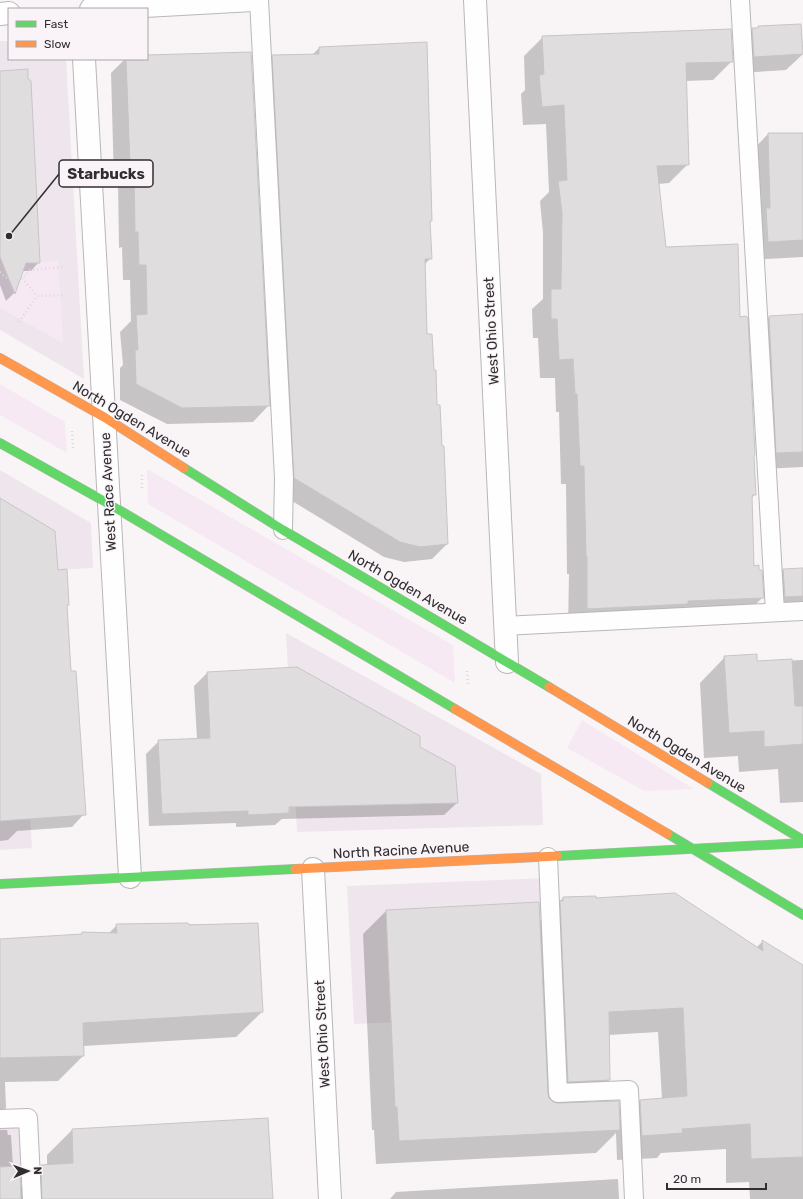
<svg xmlns="http://www.w3.org/2000/svg" width="803" height="1199" font-family="Rubik,sans-serif">
<rect width="100%" height="100%" fill="#f9f5f7"/>
<path fill="#eee6ec" d="M 0,41 L 9,41 L 9,59 L 66,59 L 84,379 L 0,330 Z
M 0,470 L 91,523 L 93,568 L 0,573 Z
M 286,633 L 541,774 L 543,825 L 297,832 Z
M 24,722 L 32,848 L 0,850 L 0,723 Z
M 549,878 L 555,1016 L 354,1024 L 347,886 Z
M 28,1118 L 32,1199 L 0,1199 L 0,1119 Z"/>
<path fill="#f7e9f4" d="M 58,261 L 63,343 L 0,308 L 0,263 L 2,263 L 6,272 L 15,276 L 23,272 L 26,263 Z
M 0,384 L 65,422 L 67,453 L 0,415 Z
M 147,469 L 453,645 L 455,683 L 148,504 Z
M 582,720 L 694,789 L 644,791 L 567,748 Z"/>
<path fill="#0003" fill-rule="evenodd" d="M 759,27 L 803,54 L 786,70 L 738,73 L 736,45 L 753,29 L 757,29 Z
M 543,37 L 732,61 L 713,80 L 685,81 L 688,164 L 669,183 L 658,184 L 665,248 L 739,318 L 753,457 L 755,494 L 751,499 L 753,567 L 763,597 L 744,616 L 568,628 L 569,574 L 567,574 L 566,484 L 561,484 L 559,412 L 556,412 L 555,378 L 540,378 L 538,338 L 533,338 L 532,309 L 543,299 L 543,233 L 540,201 L 549,192 L 546,124 L 523,125 L 521,94 L 525,90 L 524,56 Z
M 319,48 L 429,222 L 431,258 L 424,265 L 426,335 L 447,544 L 432,559 L 404,562 L 384,557 L 279,493 L 257,72 L 273,56 L 312,55 Z
M 147,56 L 269,405 L 253,422 L 167,424 L 120,400 L 120,368 L 123,365 L 120,332 L 131,321 L 130,280 L 123,280 L 122,247 L 119,248 L 118,181 L 114,181 L 111,73 L 125,59 L 147,59 Z
M 0,72 L 39,262 L 31,271 L 22,271 L 14,293 L 6,301 L 0,285 Z
M 768,134 L 803,134 L 803,257 L 750,260 L 750,153 Z
M 803,315 L 803,467 L 761,469 L 753,333 L 769,317 Z
M 0,502 L 57,571 L 68,604 L 66,606 L 71,672 L 84,814 L 72,827 L 17,831 L 8,840 L 0,841 Z
M 803,569 L 803,614 L 770,615 L 767,586 L 783,570 Z
M 725,657 L 756,662 L 803,660 L 803,802 L 780,803 L 778,769 L 739,772 L 738,756 L 704,758 L 700,683 Z
M 207,673 L 457,803 L 444,815 L 282,819 L 275,825 L 236,827 L 236,823 L 149,826 L 146,754 L 159,741 L 197,739 L 194,686 Z
M 563,898 L 595,899 L 756,948 L 763,941 L 803,966 L 803,1199 L 750,1199 L 749,1182 L 726,1183 L 726,1149 L 661,1153 L 657,1158 L 617,1160 L 616,1133 L 596,1153 L 376,1164 L 374,1130 L 372,1130 L 363,934 L 386,911 L 539,922 ZM 658,1032 L 662,1099 L 640,1100 L 619,1122 L 586,1103 L 609,1080 L 608,1035 Z
M 257,924 L 262,1012 L 236,1037 L 83,1046 L 83,1056 L 58,1081 L 5,1082 L 6,1108 L 0,1114 L 0,940 L 80,935 L 82,933 L 109,933 L 117,925 Z
M 0,1130 L 7,1130 L 8,1135 L 11,1135 L 13,1167 L 20,1187 L 41,1166 L 47,1165 L 47,1155 L 72,1130 L 272,1199 L 0,1199 Z
M 618,1179 L 619,1199 L 390,1199 L 396,1192 Z"/>
<path fill="#e0dddf" stroke="#c8c5c7" d="M 801,24 L 803,54 L 754,57 L 752,28 L 758,28 L 758,26 Z
M 731,29 L 733,62 L 686,63 L 689,165 L 657,166 L 666,247 L 738,244 L 740,317 L 746,316 L 748,318 L 755,454 L 754,457 L 756,495 L 752,495 L 754,566 L 759,565 L 759,570 L 762,570 L 764,598 L 688,601 L 688,604 L 587,609 L 587,556 L 586,556 L 584,466 L 580,466 L 577,394 L 575,394 L 573,359 L 559,360 L 557,319 L 551,319 L 551,289 L 561,289 L 562,213 L 558,181 L 567,180 L 564,105 L 542,107 L 539,75 L 544,74 L 542,36 Z
M 427,42 L 432,221 L 430,221 L 432,259 L 425,259 L 427,334 L 432,334 L 434,370 L 436,370 L 437,405 L 440,405 L 442,446 L 444,446 L 448,544 L 420,547 L 400,542 L 294,478 L 272,55 L 319,54 L 319,47 Z
M 251,52 L 270,406 L 182,408 L 136,384 L 135,350 L 138,350 L 136,315 L 147,314 L 146,265 L 139,265 L 138,232 L 135,232 L 134,165 L 130,165 L 126,59 L 147,59 L 147,55 Z
M 28,69 L 28,79 L 31,81 L 40,263 L 26,263 L 15,294 L 0,257 L 0,71 Z
M 768,133 L 803,133 L 803,240 L 768,242 L 766,208 L 770,208 Z
M 803,314 L 803,452 L 776,453 L 769,316 Z
M 0,498 L 55,531 L 58,570 L 67,569 L 69,605 L 67,605 L 71,671 L 76,671 L 86,815 L 0,821 Z
M 803,568 L 803,596 L 785,597 L 783,569 Z
M 757,654 L 757,661 L 792,659 L 795,706 L 803,706 L 803,744 L 764,747 L 764,731 L 729,733 L 724,656 Z
M 297,667 L 420,736 L 420,747 L 455,766 L 458,803 L 289,807 L 289,813 L 248,815 L 248,811 L 162,814 L 158,740 L 210,738 L 207,672 Z
M 675,893 L 763,951 L 762,940 L 803,965 L 803,1157 L 751,1159 L 750,1124 L 682,1129 L 683,1133 L 642,1136 L 640,1100 L 687,1096 L 683,1008 L 609,1012 L 610,1080 L 568,1082 L 560,901 L 563,901 L 563,897 L 596,896 L 596,898 Z
M 539,902 L 548,1093 L 549,1098 L 553,1102 L 558,1103 L 619,1101 L 620,1130 L 399,1141 L 397,1107 L 395,1107 L 386,910 Z
M 188,923 L 189,925 L 258,923 L 263,1012 L 83,1023 L 84,1056 L 0,1058 L 0,939 L 82,934 L 82,932 L 117,933 L 116,924 Z
M 268,1118 L 273,1199 L 42,1199 L 41,1165 L 73,1163 L 72,1129 Z
M 20,1166 L 21,1199 L 0,1199 L 0,1167 Z"/>
<g fill="none" stroke-linecap="round" stroke-linejoin="round">
<g stroke="#b9b7b8" stroke-width="20">
<path id="lane" d="M 259,0 L 284,478 L 283,530
M 740,0 L 775,612
M 505,626 L 803,611
M 548,857 L 558,1093 L 629,1090 L 634,1199
M 0,1119 L 28,1118 L 32,1199"/>
</g>
<g stroke="#b9b7b8" stroke-width="24">
<path id="street" d="M 475,0 L 507,662
M 91,9 L 253,0
M 0,14 L 9,13
M 84,59 L 130,877
M 313,869 L 330,1199"/>
</g>
<g stroke="#b9b7b8" stroke-width="10">
<path id="fast" d="M 0,443 L 109,504 L 455,709
M 184,468 L 283,530 L 549,687
M 708,783 L 803,840
M 668,834 L 803,915
M 557,856 L 803,843
M 0,884 L 295,869"/>
</g>
<g stroke="#b9b7b8" stroke-width="10">
<path id="slow" d="M 0,358 L 104,417 L 184,468
M 549,687 L 708,783
M 455,709 L 668,834
M 295,869 L 557,856"/>
</g>
<path stroke="#dadada" stroke-width="2.5" stroke-dasharray="1 3" stroke-linecap="butt" d="M 0,272 L 5,277 L 15,281 L 25,276 L 30,270 L 65,267
M 22,278 L 37,296 L 66,295
M 19,322 L 37,296
M 72,431 L 73,450
M 142,475 L 142,490
M 467,671 L 468,684"/>
<use href="#lane" stroke="#fefefe" stroke-width="18"/>
<use href="#street" stroke="#fefefe" stroke-width="22"/>
<use href="#fast" stroke="#63d668" stroke-width="9"/>
<use href="#slow" stroke="#ff974d" stroke-width="9"/>
</g>
<g text-anchor="middle" stroke-width="3" stroke-linejoin="round" paint-order="stroke">
<g font-size="14" fill="#302e30" stroke="#faf4f8">
<text transform="translate(491 331) rotate(-93)" y="5">West Ohio Street</text>
<text transform="translate(132 419) rotate(31)" y="5">North Ogden Avenue</text>
<text transform="translate(108 492) rotate(-93)" y="5">West Race Avenue</text>
<text transform="translate(408 587) rotate(30)" y="5">North Ogden Avenue</text>
<text transform="translate(687 754) rotate(31)" y="5">North Ogden Avenue</text>
<text transform="translate(401 850) rotate(-3)" y="5">North Racine Avenue</text>
<text transform="translate(322 1034) rotate(-93)" y="5">West Ohio Street</text>
</g>
</g>
<path fill="none" stroke="#302e30" stroke-width="1.5" d="M9 236L59 174"/>
<circle fill="#302e30" stroke="#faf4f8" stroke-width="1.5" cx="9" cy="236" r="4"/>
<rect fill="#faf4f8" stroke="#302e30" stroke-width="1.5" x="59" y="160" width="94" height="27" rx="4"/>
<g font-size="15" text-anchor="middle" font-weight="bold" fill="#302e30">
<text x="106" y="179">Starbucks</text>
</g>
<rect x="8" y="8" width="140" height="52" fill="#faf4f8" stroke="#a9a5a8"/>
<rect x="16" y="21" width="20" height="6" fill="#63d668" stroke="#a9a5a8"/>
<text x="44" y="28" font-size="12" fill="#302e30">Fast</text>
<rect x="16" y="41" width="20" height="6" fill="#ff974d" stroke="#a9a5a8"/>
<text x="44" y="48" font-size="12" fill="#302e30">Slow</text>
<g transform="translate(28 1171) rotate(88)" stroke="#faf4f8" stroke-width="3" paint-order="stroke">
<path d="M0-3L7 15L0 10L-7 15Z" fill="#302e30"/>
<text y="-6" font-size="11" font-weight="bold" text-anchor="middle" fill="#302e30">N</text>
</g>
<path d="M667 1183v6h99v-6" fill="none" stroke="#302e30" stroke-width="2"/>
<text x="673" y="1183" font-size="12" fill="#302e30" stroke="#faf4f8" stroke-width="3" paint-order="stroke">20 m</text>
</svg>
